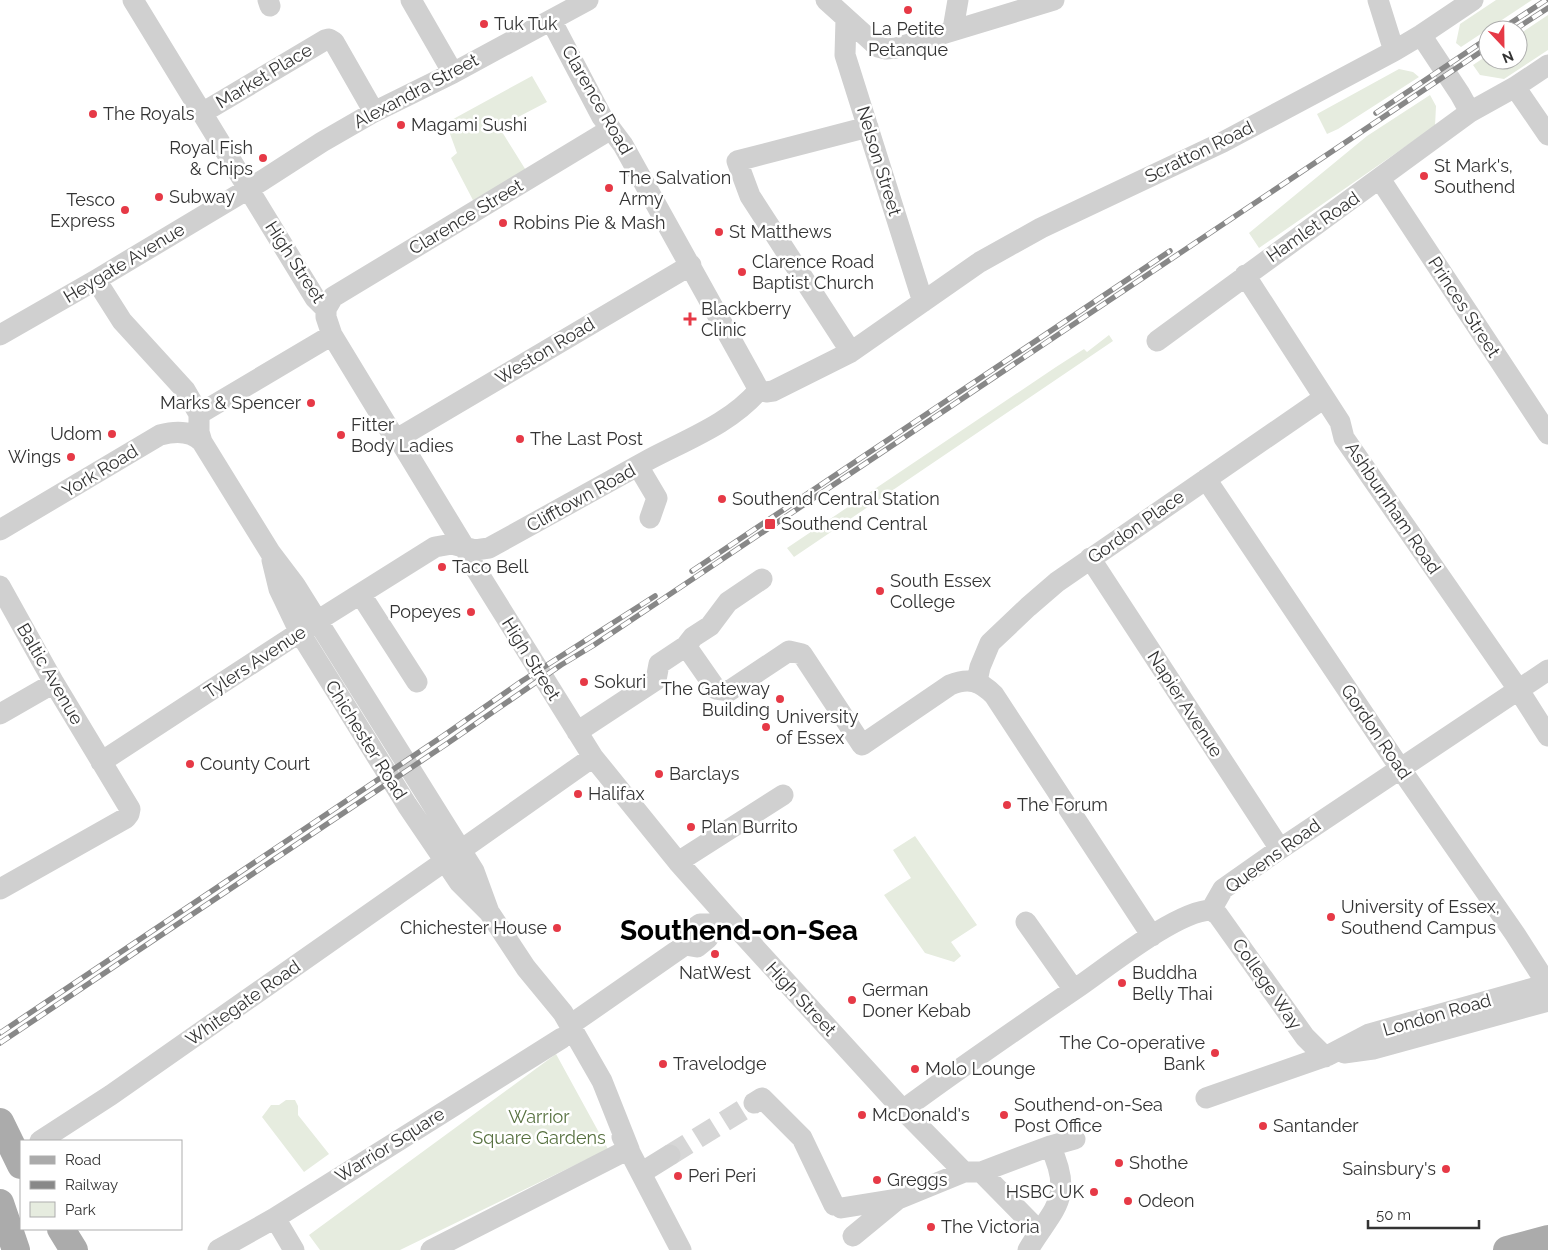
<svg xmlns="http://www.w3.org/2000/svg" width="1548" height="1250" font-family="Raleway,sans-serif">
<rect width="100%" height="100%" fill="#fff"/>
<path fill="#e6ecdf" d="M 1496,0 L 1532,0 L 1461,47 L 1456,43 L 1460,24 Z
M 1548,15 L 1548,50 L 1504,79 L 1480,75 L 1473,65 L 1488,55 L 1488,60 L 1518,60 L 1518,35 Z
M 1399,69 L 1413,72 L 1419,77 L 1338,129 L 1327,134 L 1317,114 Z
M 532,76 L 547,102 L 499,127 L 527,172 L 475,204 L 451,158 L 457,153 L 446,123 Z
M 1430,95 L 1436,106 L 1435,126 L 1259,248 L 1249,233 L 1367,136 Z
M 1109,335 L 1113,341 L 794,557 L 787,548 L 1056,367 L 1084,349 L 1087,352 Z
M 915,836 L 977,925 L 951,942 L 961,956 L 954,962 L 925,953 L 884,895 L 911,878 L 893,850 Z
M 556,1054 L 608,1149 L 400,1250 L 320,1250 L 309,1235 Z
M 286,1100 L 295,1100 L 298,1106 L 298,1115 L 329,1154 L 304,1172 L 262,1117 L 271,1105 L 279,1105 Z"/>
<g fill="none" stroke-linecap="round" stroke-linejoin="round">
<path stroke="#d6d6d6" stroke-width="21" stroke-dasharray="21 11" stroke-linecap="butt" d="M 670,1155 L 754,1103"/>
<path stroke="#d0d0d0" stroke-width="21" d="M 133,0 L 315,298 L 326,309
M 268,0 L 270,6
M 411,0 L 453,73
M 826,0 L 878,47 L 886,49 L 896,48 L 1054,0
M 1378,0 L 1394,51
M 846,19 L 845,55 L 923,302
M 551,20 L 602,117 L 623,145 L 759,390
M 953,29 L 958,0
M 1421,35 L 1460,94 L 1470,112
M 1515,87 L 1548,135
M 202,113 L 325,40 L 329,39 L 334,42 L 374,112
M 611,129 L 333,297 L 326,309 L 326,317 L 332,335 L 391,432 L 400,437 L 403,446 L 465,548 L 472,563 L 593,757 L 678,862 L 726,916 L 903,1110 L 964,1172 L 981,1172 L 1039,1231
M 1380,179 L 1548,434
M 1245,275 L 1340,422 L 1344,438 L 1518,689 L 1548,736
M 96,280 L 122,321 L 185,390 L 199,414 L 199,432 L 202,442 L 270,552 L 295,585 L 474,871 L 489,912
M 0,335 L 96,280 L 263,180 L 322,142 L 374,112 L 453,73 L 588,0
M 1157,341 L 1470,112 L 1515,87 L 1548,65
M 851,352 L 750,196 L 737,161 L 868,127
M 759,390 L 766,392 L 773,391 L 851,352 L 980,262 L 1041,228 L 1223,142 L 1394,51 L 1421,35 L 1473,0
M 199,414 L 332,335
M 400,437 L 691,265
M 638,466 L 657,498 L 650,518
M 1206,479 L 1400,768 L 1515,934 L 1547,984
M 0,530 L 160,435 C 175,431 191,430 202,442
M 1090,558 L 1280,849
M 272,560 L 279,589 L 300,633 L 407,805 L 445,861 L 459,882 L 489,912 L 526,968 L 563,1013 L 602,1081 L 629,1149
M 0,586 L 54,683 L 130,809 L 129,814 L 126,818 L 0,889
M 361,595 L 417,682
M 686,646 L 716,689 L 729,691 L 789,651 L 802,654 L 862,745 L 950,685 C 969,677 980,681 994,695 L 1152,936
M 977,681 L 980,667 L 990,643 L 1028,607 L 1057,582 L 1324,398
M 0,714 L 54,683
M 577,732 L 656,680 L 659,664 L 686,646 L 693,637 L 710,626 L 728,602 L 762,579
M 101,762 L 317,621 L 435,547 L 452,544 L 475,550 L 489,548 C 543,518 596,489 650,459 C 688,439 731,423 759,390
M 461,850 L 593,757
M 678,862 L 783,795
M 1211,910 L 1223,889 L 1280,849 L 1548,670
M 1211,910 L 1218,915 L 1305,1037 L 1325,1057
M 1026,922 L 1074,990
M 685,945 L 686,934 L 700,924 L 715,924 L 725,917
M 570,1025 L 685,945 L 697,947 L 708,938 L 715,924
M 1344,1053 L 1373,1049 L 1548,1001
M 1206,1098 L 1329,1055 L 1369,1034 L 1548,984
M 754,1103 L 762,1098 L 802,1138 L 834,1205
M 903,1110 C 961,1067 1021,1026 1081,985 C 1110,965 1177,911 1211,910
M 622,1137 L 681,1250
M 40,1141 L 111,1095 L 445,861
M 981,1172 L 1050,1146 L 1075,1139
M 641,1173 L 670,1155
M 841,1208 L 897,1199
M 275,1218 L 294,1250
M 853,1236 L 898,1199 L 964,1172
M 218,1250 L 275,1218 L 562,1038
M 431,1250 L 629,1149
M 1028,1250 C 1053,1208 1075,1199 1050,1146"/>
<path stroke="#ababab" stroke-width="28" d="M 0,1122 L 21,1165
M 0,1203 L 16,1250
M 61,1229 L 74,1250
M 1507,1250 L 1548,1239"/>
<g stroke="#888" stroke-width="5.5">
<path id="rail" d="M 1500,30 L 1546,0
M 1514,30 L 1548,8
M 1376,113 L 1488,38
M 692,571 L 1170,251
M 0,1033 L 443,736 L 522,681 L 655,596
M 0,1043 L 448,743 L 561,665 L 594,645 L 1488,47"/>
</g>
<use href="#rail" stroke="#fff" stroke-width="4" stroke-dasharray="11" stroke-linecap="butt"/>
</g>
<g fill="#e63946" stroke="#fff" stroke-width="2">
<circle cx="908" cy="10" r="5"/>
<circle cx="484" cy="24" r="5"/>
<circle cx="93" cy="114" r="5"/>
<circle cx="401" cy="125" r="5"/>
<circle cx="263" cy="158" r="5"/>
<circle cx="1424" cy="176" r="5"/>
<circle cx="609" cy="188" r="5"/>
<circle cx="159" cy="197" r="5"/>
<circle cx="125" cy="210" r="5"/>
<circle cx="503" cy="223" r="5"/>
<circle cx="719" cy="232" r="5"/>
<circle cx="742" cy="272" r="5"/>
<path d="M687.5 311.5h5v5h5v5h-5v5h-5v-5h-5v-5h5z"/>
<circle cx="311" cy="403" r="5"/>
<circle cx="112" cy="434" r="5"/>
<circle cx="341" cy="435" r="5"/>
<circle cx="520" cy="439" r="5"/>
<circle cx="71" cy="457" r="5"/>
<circle cx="722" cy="499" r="5"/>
<rect x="764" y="518" width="12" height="12" rx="2.5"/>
<circle cx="442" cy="567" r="5"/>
<circle cx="880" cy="591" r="5"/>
<circle cx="471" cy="612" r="5"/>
<circle cx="584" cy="682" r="5"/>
<circle cx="780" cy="699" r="5"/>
<circle cx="766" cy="727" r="5"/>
<circle cx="190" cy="764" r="5"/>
<circle cx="659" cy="774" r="5"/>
<circle cx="578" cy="794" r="5"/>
<circle cx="1007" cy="805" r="5"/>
<circle cx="691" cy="827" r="5"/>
<circle cx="1331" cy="917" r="5"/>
<circle cx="557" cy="928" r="5"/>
<circle cx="715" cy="954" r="5"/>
<circle cx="1122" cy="983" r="5"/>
<circle cx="852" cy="1000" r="5"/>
<circle cx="1215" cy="1053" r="5"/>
<circle cx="663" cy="1064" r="5"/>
<circle cx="915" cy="1069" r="5"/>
<circle cx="862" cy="1115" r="5"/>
<circle cx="1004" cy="1115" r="5"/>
<circle cx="1263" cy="1126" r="5"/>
<circle cx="1119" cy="1163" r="5"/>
<circle cx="1446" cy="1169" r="5"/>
<circle cx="678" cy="1176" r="5"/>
<circle cx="877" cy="1180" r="5"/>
<circle cx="1094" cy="1192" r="5"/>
<circle cx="1128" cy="1201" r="5"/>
<circle cx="931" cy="1227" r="5"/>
</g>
<g text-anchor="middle" stroke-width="5" stroke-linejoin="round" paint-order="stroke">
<g font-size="18" fill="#333" stroke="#fff" text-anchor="start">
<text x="494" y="30">Tuk Tuk</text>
<text x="908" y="35" text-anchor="middle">La Petite<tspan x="908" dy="21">Petanque</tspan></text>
<text x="103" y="120">The Royals</text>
<text x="411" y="131">Magami Sushi</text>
<text x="253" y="154" text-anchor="end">Royal Fish<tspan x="253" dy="21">&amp; Chips</tspan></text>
<text x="1434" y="172">St Mark's,<tspan x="1434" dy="21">Southend</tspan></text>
<text x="619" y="184">The Salvation<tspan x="619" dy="21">Army</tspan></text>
<text x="169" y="203">Subway</text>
<text x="115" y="206" text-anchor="end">Tesco<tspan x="115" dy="21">Express</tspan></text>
<text x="513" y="229">Robins Pie &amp; Mash</text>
<text x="729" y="238">St Matthews</text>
<text x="752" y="268">Clarence Road<tspan x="752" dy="21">Baptist Church</tspan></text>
<text x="701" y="315">Blackberry<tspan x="701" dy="21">Clinic</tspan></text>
<text x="301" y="409" text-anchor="end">Marks &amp; Spencer</text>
<text x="351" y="431">Fitter<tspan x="351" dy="21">Body Ladies</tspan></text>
<text x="102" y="440" text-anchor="end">Udom</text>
<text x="530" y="445">The Last Post</text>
<text x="61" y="463" text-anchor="end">Wings</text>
<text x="732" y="505">Southend Central Station</text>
<text x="781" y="530">Southend Central</text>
<text x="452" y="573">Taco Bell</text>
<text x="890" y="587">South Essex<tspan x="890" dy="21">College</tspan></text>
<text x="461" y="618" text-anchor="end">Popeyes</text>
<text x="594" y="688">Sokuri</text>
<text x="770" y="695" text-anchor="end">The Gateway<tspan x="770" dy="21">Building</tspan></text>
<text x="776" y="723">University<tspan x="776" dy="21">of Essex</tspan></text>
<text x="200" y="770">County Court</text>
<text x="669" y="780">Barclays</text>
<text x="588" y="800">Halifax</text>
<text x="1017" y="811">The Forum</text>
<text x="701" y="833">Plan Burrito</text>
<text x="1341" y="913">University of Essex,<tspan x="1341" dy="21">Southend Campus</tspan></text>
<text x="547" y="934" text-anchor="end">Chichester House</text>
<text x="715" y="979" text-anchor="middle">NatWest</text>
<text x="1132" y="979">Buddha<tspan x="1132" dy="21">Belly Thai</tspan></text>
<text x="862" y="996">German<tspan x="862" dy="21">Doner Kebab</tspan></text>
<text x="1205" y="1049" text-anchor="end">The Co-operative<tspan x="1205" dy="21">Bank</tspan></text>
<text x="673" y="1070">Travelodge</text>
<text x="925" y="1075">Molo Lounge</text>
<text x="1014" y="1111">Southend-on-Sea<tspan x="1014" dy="21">Post Office</tspan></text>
<text x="872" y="1121">McDonald's</text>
<text x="1273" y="1132">Santander</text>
<text x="1129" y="1169">Shothe</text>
<text x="1436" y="1175" text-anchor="end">Sainsbury's</text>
<text x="688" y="1182">Peri Peri</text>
<text x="887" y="1186">Greggs</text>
<text x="1084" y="1198" text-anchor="end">HSBC UK</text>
<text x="1138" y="1207">Odeon</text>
<text x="941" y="1233">The Victoria</text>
</g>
<g font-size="18" fill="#333" stroke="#fff">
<text transform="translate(264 76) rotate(-31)" y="6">Market Place</text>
<text transform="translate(416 91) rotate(-28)" y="6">Alexandra Street</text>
<text transform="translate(597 100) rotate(60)" y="6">Clarence Road</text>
<text transform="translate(1199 152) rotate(-26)" y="6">Scratton Road</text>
<text transform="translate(879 161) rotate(73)" y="6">Nelson Street</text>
<text transform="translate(466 217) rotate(-31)" y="6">Clarence Street</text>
<text transform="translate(1313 227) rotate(-35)" y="6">Hamlet Road</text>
<text transform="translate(295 262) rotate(57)" y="6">High Street</text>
<text transform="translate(124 263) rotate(-31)" y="6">Heygate Avenue</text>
<text transform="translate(1464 307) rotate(57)" y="6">Princes Street</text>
<text transform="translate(545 351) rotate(-31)" y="6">Weston Road</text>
<text transform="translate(100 471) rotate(-31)" y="6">York Road</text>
<text transform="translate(581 498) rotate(-29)" y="6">Clifftown Road</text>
<text transform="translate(1393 508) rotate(56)" y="6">Ashburnham Road</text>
<text transform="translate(1136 527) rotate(-35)" y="6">Gordon Place</text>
<text transform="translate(531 659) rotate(58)" y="6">High Street</text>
<text transform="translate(255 662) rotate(-33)" y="6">Tylers Avenue</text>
<text transform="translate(50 674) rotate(60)" y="6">Baltic Avenue</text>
<text transform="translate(1185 704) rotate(57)" y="6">Napier Avenue</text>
<text transform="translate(1376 732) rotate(56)" y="6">Gordon Road</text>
<text transform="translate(366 740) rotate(58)" y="6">Chichester Road</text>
<text transform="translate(1273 856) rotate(-36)" y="6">Queens Road</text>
<text transform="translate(1267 984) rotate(55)" y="6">College Way</text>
<text transform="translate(801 999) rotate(47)" y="6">High Street</text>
<text transform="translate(243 1003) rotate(-35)" y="6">Whitegate Road</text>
<text transform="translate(1437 1015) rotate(-16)" y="6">London Road</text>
<text transform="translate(390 1145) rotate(-32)" y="6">Warrior Square</text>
</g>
<g font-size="18" fill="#56703f" stroke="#fff">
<text x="539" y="1123">Warrior<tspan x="539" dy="21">Square Gardens</tspan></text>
</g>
<g font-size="28" font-weight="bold" fill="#000" stroke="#fff">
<text x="739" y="940">Southend-on-Sea</text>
</g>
</g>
<rect x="20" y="1140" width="162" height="90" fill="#ffffff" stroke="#adadad"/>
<rect x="30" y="1156" width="25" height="8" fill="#ababab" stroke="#adadad"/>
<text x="65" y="1165" font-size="15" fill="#333333">Road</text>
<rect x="30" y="1181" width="25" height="8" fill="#888888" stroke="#adadad"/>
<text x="65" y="1190" font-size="15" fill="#333333">Railway</text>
<rect x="30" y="1202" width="25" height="15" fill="#e6ecdf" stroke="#adadad"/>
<text x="65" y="1215" font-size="15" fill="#333333">Park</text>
<g transform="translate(1503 45) rotate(158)"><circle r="24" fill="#ffffff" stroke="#adadad"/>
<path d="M0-4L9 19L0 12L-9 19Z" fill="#e63946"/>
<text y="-8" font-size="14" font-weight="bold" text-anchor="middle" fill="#333333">N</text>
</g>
<path d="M1368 1220v8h111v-8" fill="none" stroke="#333333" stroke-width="2.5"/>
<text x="1376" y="1220" font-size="15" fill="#333333" stroke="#ffffff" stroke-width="4" paint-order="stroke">50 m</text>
</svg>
